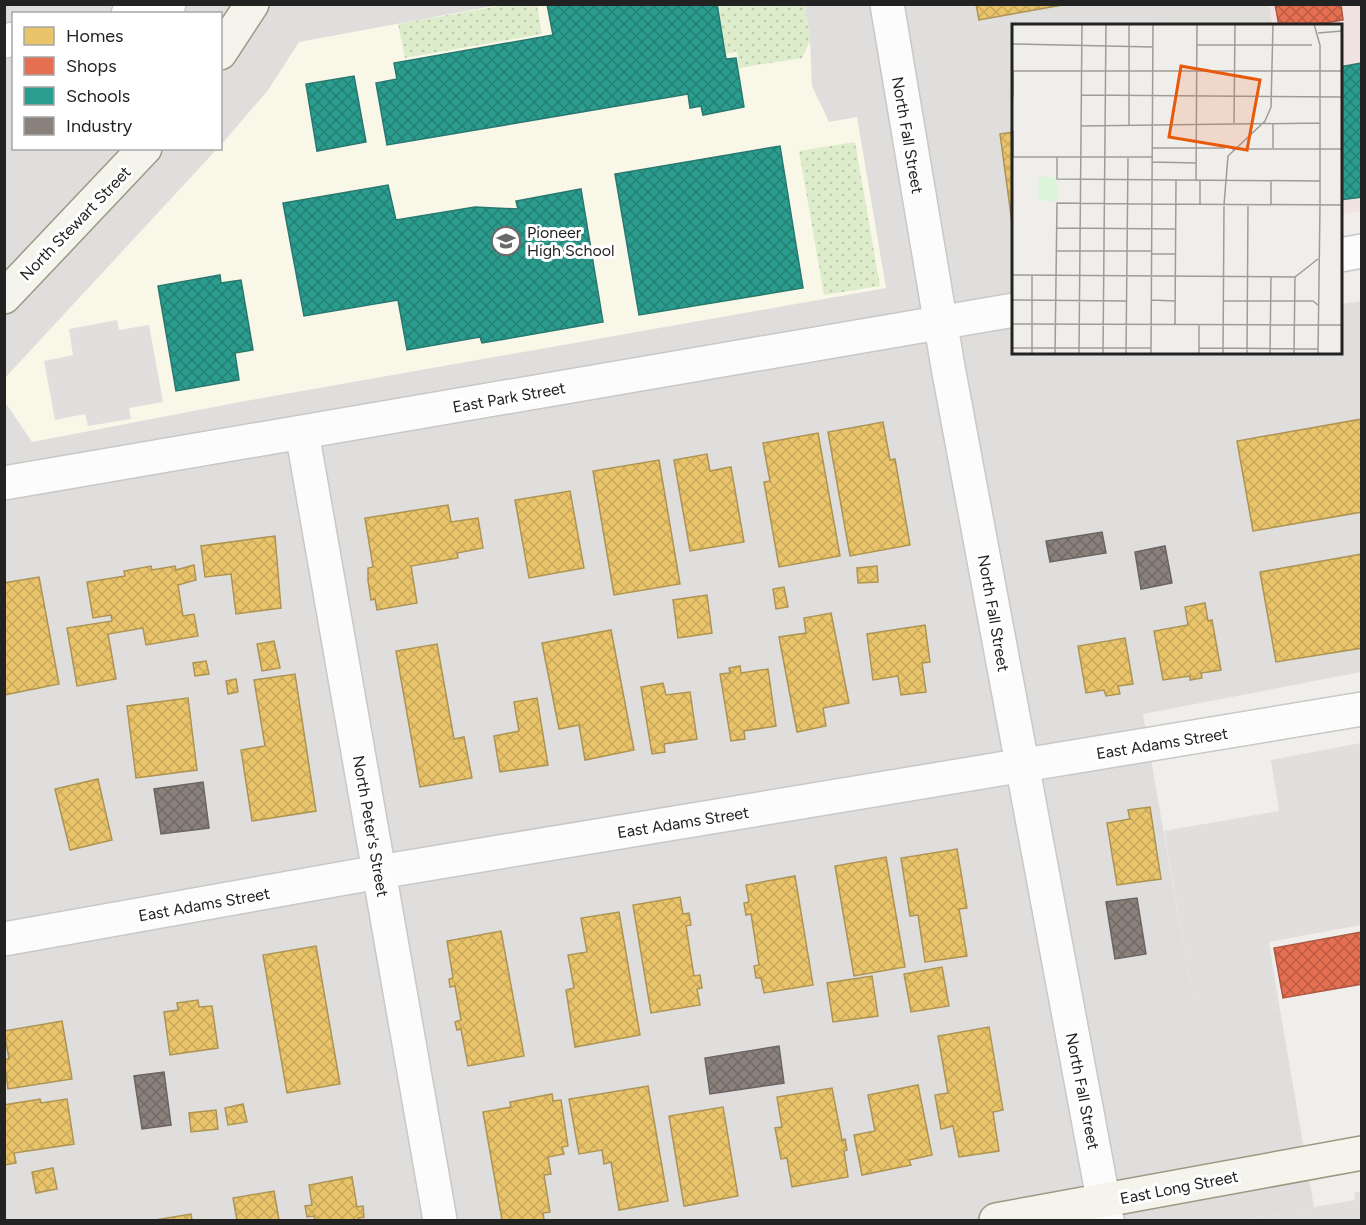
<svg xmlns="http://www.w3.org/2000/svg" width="1366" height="1225" font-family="Figtree,sans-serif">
<defs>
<pattern id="grass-dots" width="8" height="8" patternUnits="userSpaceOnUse" patternTransform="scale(1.5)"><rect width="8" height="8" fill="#ddeccb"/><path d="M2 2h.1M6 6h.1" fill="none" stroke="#bdcaae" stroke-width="1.8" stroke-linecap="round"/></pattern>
<pattern id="homes-cross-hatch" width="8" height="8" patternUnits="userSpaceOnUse" patternTransform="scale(1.5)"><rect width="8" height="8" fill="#e9c46a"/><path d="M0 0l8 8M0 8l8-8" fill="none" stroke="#c8a85c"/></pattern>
<pattern id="shops-cross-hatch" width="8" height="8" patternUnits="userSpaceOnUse" patternTransform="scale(1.5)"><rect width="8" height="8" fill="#e76f51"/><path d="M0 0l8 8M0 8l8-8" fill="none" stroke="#bb5b43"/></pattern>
<pattern id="schools-cross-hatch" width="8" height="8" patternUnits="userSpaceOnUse" patternTransform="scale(1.5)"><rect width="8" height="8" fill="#2a9d8f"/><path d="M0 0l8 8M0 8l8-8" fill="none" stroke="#248074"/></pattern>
<pattern id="industry-cross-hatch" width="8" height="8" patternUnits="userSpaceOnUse" patternTransform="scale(1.5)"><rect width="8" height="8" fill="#8a817c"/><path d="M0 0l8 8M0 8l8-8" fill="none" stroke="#706965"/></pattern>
</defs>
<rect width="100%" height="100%" fill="#f0eeeb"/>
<path fill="#dfdedc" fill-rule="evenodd" d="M 5,5 L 1269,5 L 1273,25 L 1014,26 L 1014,352 L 1340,352 L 1341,304 L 1361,301 L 1361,672 L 1143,714 L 1197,1024 L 1280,1010 L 1314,1207 L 1240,1220 L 5,1220 ZM 14,14 L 220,14 L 220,148 L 14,148 Z"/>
<path fill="#f1e3e1" d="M 1269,5 L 1361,5 L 1361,211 L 1341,215 L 1340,26 L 1273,25 Z"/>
<path fill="#f8f7e8" d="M 499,5 L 805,5 L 810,41 L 812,86 L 829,122 L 857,117 L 886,288 L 240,402 L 32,442 L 5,402 L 4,379 L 217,149 L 220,148 L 221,145 L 268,90 L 299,42 Z"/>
<path fill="url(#grass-dots)" d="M 510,4 L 537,5 L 542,34 L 405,58 L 398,24 Z
M 717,5 L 805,5 L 810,41 L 802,58 L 739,68 L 737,51 L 726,54 Z
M 855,142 L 880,286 L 824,295 L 799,151 Z"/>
<path fill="#e0dfde" d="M 822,5 L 861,5 L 865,35 L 828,41 Z
M 934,5 L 971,5 L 974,23 L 1092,5 L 1155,5 L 1159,25 L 1014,26 L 1013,88 L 949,99 Z
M 117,320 L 119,330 L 149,325 L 163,402 L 129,408 L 131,419 L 88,426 L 85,414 L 55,420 L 44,361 L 73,355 L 69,329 Z
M 1361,743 L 1361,925 L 1269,942 L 1280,1010 L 1197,1025 L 1164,831 L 1279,811 L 1271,760 Z
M 1361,1191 L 1361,1220 L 1240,1220 L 1355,1200 L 1354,1193 Z"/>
<path fill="url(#homes-cross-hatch)" stroke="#ad9354" stroke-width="1.5" d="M 976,4 L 1068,4 L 979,20 Z
M 1014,132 L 1014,230 L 1013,230 L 1000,134 Z
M 1362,419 L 1362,512 L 1253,531 L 1237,441 Z
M 883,422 L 890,460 L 895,459 L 910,545 L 850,556 L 828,432 Z
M 818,433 L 840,556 L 779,567 L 764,482 L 770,481 L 763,443 Z
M 707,454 L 710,471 L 731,467 L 744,542 L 690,551 L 674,460 Z
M 659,460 L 680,584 L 614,595 L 593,471 Z
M 570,491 L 584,568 L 529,578 L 515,500 Z
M 448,505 L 451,522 L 478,518 L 483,548 L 457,553 L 458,558 L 411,566 L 417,603 L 377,610 L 375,599 L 371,600 L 368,581 L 368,568 L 373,567 L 365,518 Z
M 275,536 L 281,608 L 236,614 L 231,574 L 205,577 L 201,546 Z
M 1362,554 L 1362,648 L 1276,662 L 1260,572 Z
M 194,565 L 196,580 L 178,585 L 183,616 L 194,614 L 198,636 L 146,645 L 143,628 L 108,634 L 116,679 L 77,686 L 67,628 L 112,621 L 111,615 L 93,618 L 87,582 L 125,576 L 124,571 L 151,566 L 152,570 L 175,566 L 176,570 Z
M 877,566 L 878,582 L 858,583 L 857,568 Z
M 39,577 L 59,684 L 4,695 L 4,583 Z
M 784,587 L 788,607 L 776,609 L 773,589 Z
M 707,595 L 712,633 L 678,638 L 673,600 Z
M 1205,603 L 1208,621 L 1212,620 L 1221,670 L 1201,673 L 1202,678 L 1190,680 L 1190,676 L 1163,680 L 1154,631 L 1188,625 L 1185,607 Z
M 831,613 L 849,703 L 823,708 L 826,726 L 797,732 L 779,637 L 806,633 L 804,618 Z
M 925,625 L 930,662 L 922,663 L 926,692 L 901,695 L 898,676 L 873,680 L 867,634 Z
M 611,630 L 634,750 L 585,760 L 579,725 L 559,729 L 542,643 Z
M 1125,638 L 1133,684 L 1118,686 L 1120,694 L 1106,696 L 1104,690 L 1086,693 L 1078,646 Z
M 274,641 L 280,668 L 262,671 L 257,644 Z
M 437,644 L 454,739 L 464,737 L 472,778 L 420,787 L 396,651 Z
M 206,661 L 209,674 L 195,676 L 193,663 Z
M 740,666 L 741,673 L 768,669 L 776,726 L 744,731 L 745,739 L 731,741 L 720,674 L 730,673 L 729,668 Z
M 295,674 L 316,811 L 252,821 L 241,750 L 265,746 L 254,680 Z
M 236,679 L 238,692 L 228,694 L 226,681 Z
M 663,683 L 666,695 L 690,692 L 697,739 L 664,744 L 665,752 L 652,754 L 641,687 Z
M 188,698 L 197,770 L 136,778 L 127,706 Z
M 537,698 L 548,765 L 500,772 L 494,736 L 519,731 L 514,702 Z
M 98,779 L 112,840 L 70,850 L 55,789 Z
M 1150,807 L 1161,879 L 1117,885 L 1107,823 L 1130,819 L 1128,810 Z
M 957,849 L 967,908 L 959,909 L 967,956 L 925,962 L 918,915 L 910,916 L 901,858 Z
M 886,857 L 905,967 L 854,976 L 835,866 Z
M 795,876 L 813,985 L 764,993 L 761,978 L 756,978 L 754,966 L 759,965 L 751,914 L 746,915 L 744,903 L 749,902 L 746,885 Z
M 680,897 L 683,914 L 689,913 L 691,925 L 686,926 L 694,976 L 700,975 L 702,988 L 697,989 L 700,1005 L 651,1013 L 633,905 Z
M 619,912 L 640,1035 L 575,1047 L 566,990 L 574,988 L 568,955 L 587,952 L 581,918 Z
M 501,931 L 524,1056 L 468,1066 L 461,1029 L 457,1030 L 455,1022 L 461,1020 L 455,986 L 450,987 L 449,979 L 453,978 L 447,941 Z
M 316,946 L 340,1084 L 287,1093 L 263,955 Z
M 942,967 L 949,1006 L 911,1012 L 904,974 Z
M 872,976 L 878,1016 L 833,1022 L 827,983 Z
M 198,1000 L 199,1007 L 212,1006 L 218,1048 L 170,1055 L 164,1012 L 178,1010 L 177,1003 Z
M 62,1021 L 72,1079 L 8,1089 L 4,1059 L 9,1059 L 4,1031 Z
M 989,1027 L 1003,1110 L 993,1112 L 999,1151 L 959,1157 L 953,1126 L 941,1129 L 935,1095 L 948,1093 L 938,1036 Z
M 918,1085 L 932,1155 L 909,1160 L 911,1165 L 862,1175 L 854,1135 L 875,1131 L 868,1095 Z
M 648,1086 L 668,1201 L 619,1210 L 611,1162 L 604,1164 L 602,1150 L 579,1154 L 569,1099 Z
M 832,1088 L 842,1140 L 845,1139 L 847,1150 L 844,1151 L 848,1177 L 792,1187 L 787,1158 L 781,1159 L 775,1128 L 782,1127 L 777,1097 Z
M 552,1094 L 553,1101 L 561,1100 L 568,1146 L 562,1147 L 564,1154 L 548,1157 L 551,1174 L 544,1175 L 550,1212 L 543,1213 L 544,1220 L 502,1220 L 483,1112 L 511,1107 L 510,1102 Z
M 40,1099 L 41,1103 L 67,1099 L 74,1144 L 14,1153 L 16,1163 L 4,1165 L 4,1105 Z
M 243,1104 L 247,1122 L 228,1125 L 225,1108 Z
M 723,1107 L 738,1196 L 684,1206 L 669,1116 Z
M 216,1110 L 218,1129 L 191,1132 L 189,1113 Z
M 53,1168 L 57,1189 L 36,1193 L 32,1172 Z
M 352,1177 L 357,1207 L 363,1206 L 364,1217 L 358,1218 L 359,1220 L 315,1220 L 314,1216 L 307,1217 L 305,1206 L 312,1205 L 309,1185 Z
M 274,1191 L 279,1220 L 237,1220 L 233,1198 Z
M 191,1214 L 192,1220 L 155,1220 Z"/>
<path fill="url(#shops-cross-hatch)" stroke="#ac5843" stroke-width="1.5" d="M 1275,4 L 1341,4 L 1343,20 L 1308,26 L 1279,26 Z
M 1362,932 L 1362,984 L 1283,998 L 1274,948 Z"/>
<path fill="url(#schools-cross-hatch)" stroke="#28786e" stroke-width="1.5" d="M 547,4 L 717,4 L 726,59 L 736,58 L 744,107 L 703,115 L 701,106 L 690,108 L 688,94 L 387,145 L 376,83 L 397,79 L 394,63 L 553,35 Z
M 1362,63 L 1362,197 L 1340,200 L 1340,67 Z
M 354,76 L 366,142 L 317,151 L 306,84 Z
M 780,146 L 803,288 L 639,315 L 615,174 Z
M 388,185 L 396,220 L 475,207 L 518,209 L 516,201 L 581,189 L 603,322 L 482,343 L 480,337 L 407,350 L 398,300 L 304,316 L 283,203 Z
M 220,275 L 221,283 L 241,280 L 253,350 L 235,353 L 239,380 L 176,391 L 158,286 Z"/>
<path fill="url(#industry-cross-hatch)" stroke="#6b6461" stroke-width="1.5" d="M 1102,532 L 1106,553 L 1050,562 L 1046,541 Z
M 1165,546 L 1172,583 L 1141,589 L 1135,552 Z
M 203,782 L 209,828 L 161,834 L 154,789 Z
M 1137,898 L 1146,954 L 1115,959 L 1106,902 Z
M 779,1046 L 784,1083 L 710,1094 L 705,1058 Z
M 164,1072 L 171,1125 L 142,1129 L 134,1076 Z"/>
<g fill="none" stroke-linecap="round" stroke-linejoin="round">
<g stroke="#c9c8c7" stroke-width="36">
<path id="street" d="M 887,4 L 948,367 L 1107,1220
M 128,14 L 169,4
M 4,41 L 14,39
M 1340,255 L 1362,251
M 302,432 L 440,1220
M 4,483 L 1014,310
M 4,939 L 379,872 L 1362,709"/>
</g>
<g stroke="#999a82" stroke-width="36">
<path id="secondary" d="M 220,53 L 252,4
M 4,297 L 145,148
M 996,1220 L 1362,1153"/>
</g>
<use href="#street" stroke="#fdfcfc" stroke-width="33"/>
<use href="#secondary" stroke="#f4f4ed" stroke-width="33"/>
</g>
<defs>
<g id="school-ring" transform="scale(1.5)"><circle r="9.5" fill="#fff" stroke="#6a6968" stroke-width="1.5"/><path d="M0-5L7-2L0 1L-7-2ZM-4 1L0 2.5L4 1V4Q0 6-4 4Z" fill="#6a6968"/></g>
</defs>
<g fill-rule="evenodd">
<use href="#school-ring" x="506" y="241"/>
</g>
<g text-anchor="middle" stroke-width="6" stroke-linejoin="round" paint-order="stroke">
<g font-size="16" fill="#222" stroke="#fff">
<text transform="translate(908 135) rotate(80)" y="6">North Fall Street</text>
<text transform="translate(75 223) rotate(-46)" y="6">North Stewart Street</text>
<text transform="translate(509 397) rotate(-10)" y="6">East Park Street</text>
<text transform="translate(994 613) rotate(80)" y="6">North Fall Street</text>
<text transform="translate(1162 743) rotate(-9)" y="6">East Adams Street</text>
<text transform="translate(683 822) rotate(-9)" y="6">East Adams Street</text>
<text transform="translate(371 826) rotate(80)" y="6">North Peter's Street</text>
<text transform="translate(204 904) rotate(-10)" y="6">East Adams Street</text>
<text transform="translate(1083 1091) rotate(79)" y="6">North Fall Street</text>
<text transform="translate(1179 1187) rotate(-11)" y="6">East Long Street</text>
</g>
<g font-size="16" fill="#222" stroke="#fff" text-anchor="start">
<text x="527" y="238">Pioneer<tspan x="527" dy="18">High School</tspan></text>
</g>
</g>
<g transform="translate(1012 24)">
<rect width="330" height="330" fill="#f0eeeb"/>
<path d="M 27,152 L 44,154 L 46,176 L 37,178 L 26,173 Z" fill="#daf5da"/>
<path fill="none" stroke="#9e9c9b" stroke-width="1.5" d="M 302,0 L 308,21 L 308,182M 306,9 L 330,7M 0,20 L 141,23M 185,21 L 300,21M 0,47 L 330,47M 1,47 L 1,73M 70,71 L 330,73M 222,99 L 223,0M 261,99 L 261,124M 69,102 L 308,99M 117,102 L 117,0M 140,124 L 213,124M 220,125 L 330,125M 0,133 L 140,133M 1,133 L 1,107M 45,133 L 45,155 L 308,157M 140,138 L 184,139M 184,156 L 185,0M 140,180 L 330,181M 188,181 L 188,157M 212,181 L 216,132 L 253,97 L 259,83 L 261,0M 259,181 L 259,157M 45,204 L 164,205M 44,227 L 139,227M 139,230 L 164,230M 0,251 L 283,253 L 306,235M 0,276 L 115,277M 139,276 L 163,277M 211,277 L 301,277 L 306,281M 0,300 L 330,301M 163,300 L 164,156M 0,324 L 139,324M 187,324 L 306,325M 20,330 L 20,251M 43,330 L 45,179 L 140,180M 67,330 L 70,0M 91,330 L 94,0M 114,330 L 116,134M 139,330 L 141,0M 187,330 L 187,300M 211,330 L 212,182M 235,330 L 236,182M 258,330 L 259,253M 282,330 L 283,253M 306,330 L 308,182"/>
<path fill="#e8590c" fill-opacity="0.15" stroke="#e8590c" stroke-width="3" d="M 169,42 L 248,56 L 235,126 L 157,113 Z"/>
<rect width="330" height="330" fill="none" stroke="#222" stroke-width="3"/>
</g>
<rect width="1366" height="1225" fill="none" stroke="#222222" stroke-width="12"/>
<rect x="12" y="12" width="210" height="138" fill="#ffffff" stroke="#a7a7a7" stroke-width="1.5"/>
<rect x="24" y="27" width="30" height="18" fill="#e9c46a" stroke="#a7a7a7" stroke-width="1.5"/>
<text x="66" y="42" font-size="18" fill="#222222">Homes</text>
<rect x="24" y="57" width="30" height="18" fill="#e76f51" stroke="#a7a7a7" stroke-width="1.5"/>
<text x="66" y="72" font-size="18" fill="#222222">Shops</text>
<rect x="24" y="87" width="30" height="18" fill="#2a9d8f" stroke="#a7a7a7" stroke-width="1.5"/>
<text x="66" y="102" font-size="18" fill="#222222">Schools</text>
<rect x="24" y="117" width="30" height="18" fill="#8a817c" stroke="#a7a7a7" stroke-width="1.5"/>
<text x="66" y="132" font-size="18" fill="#222222">Industry</text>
</svg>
